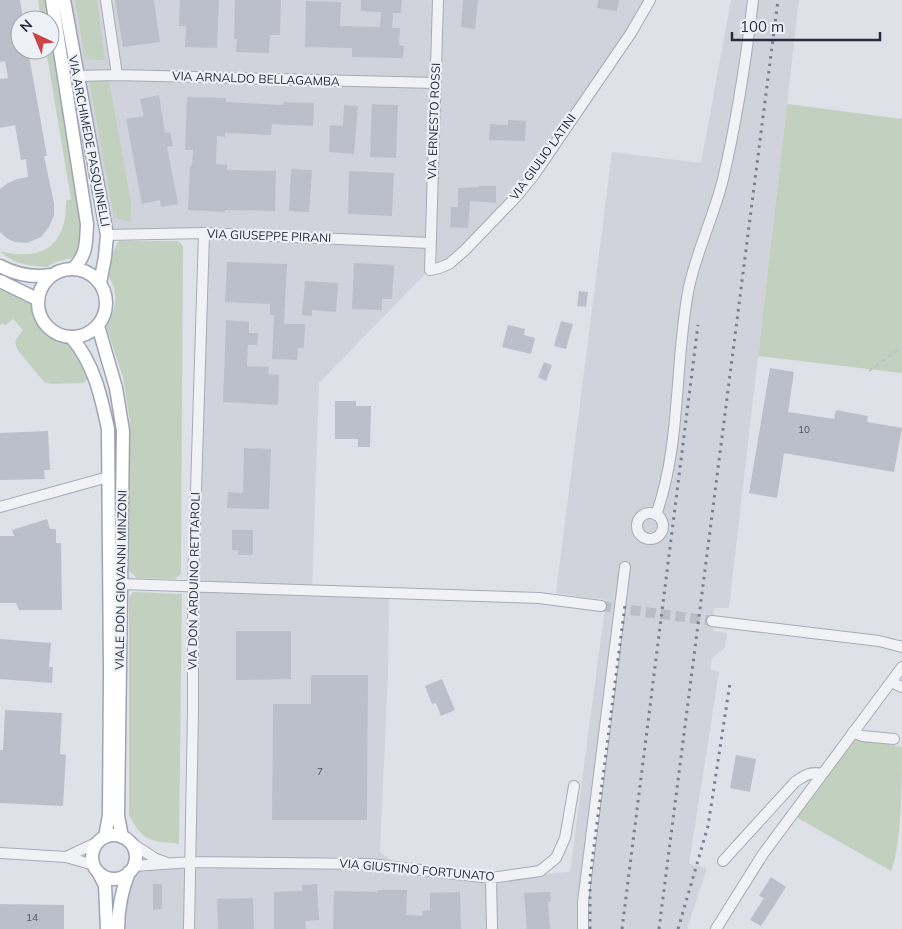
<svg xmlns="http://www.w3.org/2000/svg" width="902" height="929" font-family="Mulish,sans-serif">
<rect width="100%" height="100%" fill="#dee1e7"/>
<path fill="#d0d3dc" d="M 64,0 L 650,0 L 534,175 L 465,250 L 429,270 L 319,383 L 312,590 L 389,593 L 388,675 L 380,852 L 401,868 L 491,878 L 570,872 L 606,600 L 556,593 L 612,152 L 701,163 L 731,0 L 799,0 L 729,608 L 714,608 L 713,631 L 727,633 L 725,648 L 712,658 L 710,669 L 719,672 L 689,864 L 707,868 L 687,929 L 118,929 L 134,866 L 190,862 L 204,233 L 107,235 Z"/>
<path fill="#c2d1bf" d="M 38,0 L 45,0 L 52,10 L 83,230 L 78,253 L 72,258 L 55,262 L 47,267 C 29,266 13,264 0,251 C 42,262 67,246 66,201 L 71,199 L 46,50 L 50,50 L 50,20 L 41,20 Z
M 75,0 L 97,0 L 105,60 L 85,59 Z
M 89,80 L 109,80 L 131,202 L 131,222 L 114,218 Z
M 787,104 L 902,119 L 902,373 L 758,356 Z
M 119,241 L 178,241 L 183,246 L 181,574 L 175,579 L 137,578 L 129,571 L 130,422 L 123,377 L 106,326 C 114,315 118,298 113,285 C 112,281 108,277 107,274 C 107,267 115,247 119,241 Z
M 0,284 L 31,299 C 36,310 36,322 45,330 C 53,337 62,337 70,341 C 81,346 85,368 88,379 L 83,383 L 52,384 L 44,382 L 17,349 L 15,341 L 23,330 L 13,319 L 6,325 L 0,324 Z
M 133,592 L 182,594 L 179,844 C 150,840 144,843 129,815 L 129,597 Z
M 854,738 L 902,747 C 902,777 902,846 891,871 L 796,817 Z"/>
<path fill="#bbbfca" d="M 0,0 L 20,0 L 23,20 L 20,20 L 20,50 L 28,50 L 47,156 L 44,156 L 54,203 L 54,215 L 49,227 L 41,237 L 27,243 L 15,242 L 8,239 L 0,232 L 0,189 L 8,183 L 17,179 L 28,177 L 26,159 L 21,160 L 15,125 L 0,128 L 0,79 L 8,78 L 5,61 L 0,62 Z
M 115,0 L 154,0 L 160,42 L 123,47 Z
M 180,0 L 219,0 L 217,48 L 185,47 L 186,26 L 179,26 Z
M 235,0 L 281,0 L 280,35 L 270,35 L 269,53 L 236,52 L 237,39 L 234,39 Z
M 361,0 L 402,0 L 401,13 L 393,13 L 392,28 L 400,28 L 399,45 L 404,46 L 403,58 L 352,57 L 352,48 L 305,47 L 306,1 L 341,2 L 340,26 L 380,27 L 381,12 L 361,11 Z
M 463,0 L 478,0 L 475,29 L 461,27 Z
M 598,0 L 619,0 L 617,11 L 597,8 Z
M 159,95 L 165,133 L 170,132 L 173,146 L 167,147 L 178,204 L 161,207 L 160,200 L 142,204 L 126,119 L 144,116 L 140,99 Z
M 187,97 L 226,98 L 226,102 L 283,105 L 284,102 L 314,103 L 313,126 L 272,124 L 271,135 L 225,133 L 225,137 L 217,136 L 216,164 L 227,165 L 227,170 L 276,171 L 275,211 L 225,210 L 225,212 L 188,210 L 190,166 L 192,166 L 193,150 L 185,150 Z
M 372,104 L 398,105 L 396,158 L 370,157 Z
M 344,105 L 358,106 L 354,154 L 329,152 L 330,125 L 343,126 Z
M 508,120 L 526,121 L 525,141 L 489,140 L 490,124 L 508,125 Z
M 291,169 L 312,170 L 309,212 L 289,211 Z
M 349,171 L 394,173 L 392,216 L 348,214 Z
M 479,186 L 496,186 L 496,203 L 470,201 L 468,228 L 450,227 L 451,207 L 458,207 L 458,188 L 479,187 Z
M 227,262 L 287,264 L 284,324 L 305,324 L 304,348 L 298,348 L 297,360 L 272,359 L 274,315 L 270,315 L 270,304 L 225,302 Z
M 354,263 L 394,265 L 392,299 L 382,299 L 382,310 L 352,309 Z
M 305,281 L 338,283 L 336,312 L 312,310 L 312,316 L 302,315 Z
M 579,291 L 588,292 L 586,307 L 577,306 Z
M 226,320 L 249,322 L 249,333 L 258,333 L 257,345 L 248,345 L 247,366 L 269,367 L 268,374 L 279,375 L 278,405 L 223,402 Z
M 561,321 L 573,324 L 566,349 L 554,346 Z
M 508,325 L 525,329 L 524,335 L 535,338 L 531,354 L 502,347 Z
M 544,362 L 552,365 L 546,381 L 538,377 Z
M 770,368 L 794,372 L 788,412 L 834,419 L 836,410 L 868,416 L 867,422 L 902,428 L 894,472 L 784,453 L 777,498 L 749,493 Z
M 335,401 L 356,401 L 356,406 L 371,406 L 370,447 L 358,447 L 358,439 L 335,439 Z
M 48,431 L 50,470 L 44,470 L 45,479 L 0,480 L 0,433 Z
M 244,448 L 271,449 L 269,509 L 227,508 L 228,492 L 243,493 Z
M 47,519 L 50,529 L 56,529 L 56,543 L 61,543 L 62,610 L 19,610 L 16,603 L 0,603 L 0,536 L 14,536 L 12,530 Z
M 232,530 L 253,530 L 253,555 L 238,555 L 238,550 L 232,550 Z
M 236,631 L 291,631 L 291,679 L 236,680 Z
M 0,639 L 51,643 L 49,667 L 53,667 L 52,683 L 0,679 Z
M 311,675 L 368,675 L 367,820 L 272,820 L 273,704 L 311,704 Z
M 442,679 L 455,710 L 441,716 L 436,703 L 432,704 L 425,686 Z
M 5,710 L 62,713 L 60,754 L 66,755 L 63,806 L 0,803 L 0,750 L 3,750 Z
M 736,755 L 756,759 L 750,792 L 730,788 Z
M 771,877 L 786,887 L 761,926 L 750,920 L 764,898 L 759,896 Z
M 153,884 L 162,884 L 162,909 L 153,910 Z
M 317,884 L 319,920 L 305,921 L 306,929 L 274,929 L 274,892 L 302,891 L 302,885 Z
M 378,890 L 407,890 L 406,915 L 423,916 L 422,911 L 430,910 L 430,893 L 460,892 L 461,929 L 333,929 L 334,891 L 378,892 Z
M 550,892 L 551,902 L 548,902 L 550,929 L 527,929 L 524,893 Z
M 253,898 L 254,929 L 218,929 L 217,899 Z
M 0,904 L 64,905 L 64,929 L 0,929 Z"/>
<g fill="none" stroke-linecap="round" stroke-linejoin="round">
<path stroke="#babdc5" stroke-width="10" stroke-dasharray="10 5" stroke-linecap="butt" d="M 601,606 L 712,621"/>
<g stroke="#a7abb4" stroke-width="12">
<path id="minor" d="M 106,0 L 117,75
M 438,0 L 430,270 L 439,268 L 449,264 L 465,250 L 516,197 L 534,175 L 631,33 L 650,0
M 77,76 L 117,75 L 435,83
M 107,235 L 204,233 L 430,243
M 0,507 L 108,477
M637 526a13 13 0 1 1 26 0a13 13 0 1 1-26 0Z
M 656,515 C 682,442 674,362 689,287 C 697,250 714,216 723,179 C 737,120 746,60 753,0
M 122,584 L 539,598 L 601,606
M 712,621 L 879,641 L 902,647
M 891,682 L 902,687
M 853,732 L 862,736 L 894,739
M 130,842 L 156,859 L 165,862
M 0,853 L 66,857 L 94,865
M 66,857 L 98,842
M 723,861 L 795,782 C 804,776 810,771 822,774
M 134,866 L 191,862 L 369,864 L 491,878 L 540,871 L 556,858 L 565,838 L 574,786
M 491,878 L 492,929
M 189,929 L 193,711 L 193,586 L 204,233
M 583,929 L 583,902 L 625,567
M 716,929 L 763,854 L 902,667"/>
</g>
<g stroke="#9ea3b3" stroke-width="15">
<path id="major" d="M 52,0 L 87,224 C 86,243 87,254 74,268
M 64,0 L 107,235 L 105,257 L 100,283
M 0,266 C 17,275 33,278 51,275
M38 303a34 34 0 1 1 68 0a34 34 0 1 1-68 0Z
M 0,281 L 37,299
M 98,326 L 116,388 L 123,431 L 118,816 L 122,837
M 72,338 C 94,364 101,396 108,429 L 110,672 L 109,815 L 105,837
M92 857a22 22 0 1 1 44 0a22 22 0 1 1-44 0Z
M 98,872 L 105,885 L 107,929
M 118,929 C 118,908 121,892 129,872"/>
</g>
<path stroke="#bdbfc6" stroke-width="2" stroke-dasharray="4 4" stroke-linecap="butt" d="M 869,371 L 902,347"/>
<use href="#minor" stroke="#f1f2f6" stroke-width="10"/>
<use href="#major" stroke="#fff" stroke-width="12"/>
<path stroke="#787e91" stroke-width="3" stroke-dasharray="2.5 5" stroke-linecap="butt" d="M 590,929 L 590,878 L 625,605
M 622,929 L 698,325
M 659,929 L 778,0
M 678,929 L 708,826 L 730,683"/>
</g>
<g text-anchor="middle" stroke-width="4.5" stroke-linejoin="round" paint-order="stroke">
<g font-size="10" fill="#4d5261">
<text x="804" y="433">10</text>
<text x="320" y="775">7</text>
<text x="32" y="921">14</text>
</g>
<g font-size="12" fill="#282d3e" stroke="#edf0f5">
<text transform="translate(256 79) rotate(2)" y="4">VIA ARNALDO BELLAGAMBA</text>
<text transform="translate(434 121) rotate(-88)" y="4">VIA ERNESTO ROSSI</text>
<text transform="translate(89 141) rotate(79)" y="4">VIA ARCHIMEDE PASQUINELLI</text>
<text transform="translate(543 157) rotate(-54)" y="4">VIA GIULIO LATINI</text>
<text transform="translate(269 236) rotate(2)" y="4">VIA GIUSEPPE PIRANI</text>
<text transform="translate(121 580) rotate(-89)" y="4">VIALE DON GIOVANNI MINZONI</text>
<text transform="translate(194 581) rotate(-89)" y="4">VIA DON ARDUINO RETTAROLI</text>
<text transform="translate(417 870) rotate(5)" y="4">VIA GIUSTINO FORTUNATO</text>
</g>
</g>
<g transform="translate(35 35) rotate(316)"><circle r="24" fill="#edf0f5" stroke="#9ea2ac"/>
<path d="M0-4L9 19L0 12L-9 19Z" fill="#cc4446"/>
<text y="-8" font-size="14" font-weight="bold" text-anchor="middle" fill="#282d3e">N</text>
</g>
<path d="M732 32v8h148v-8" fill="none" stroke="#282d3e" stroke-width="2.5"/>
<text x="740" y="32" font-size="15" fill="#282d3e" stroke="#edf0f5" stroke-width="4" paint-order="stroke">100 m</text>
</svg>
